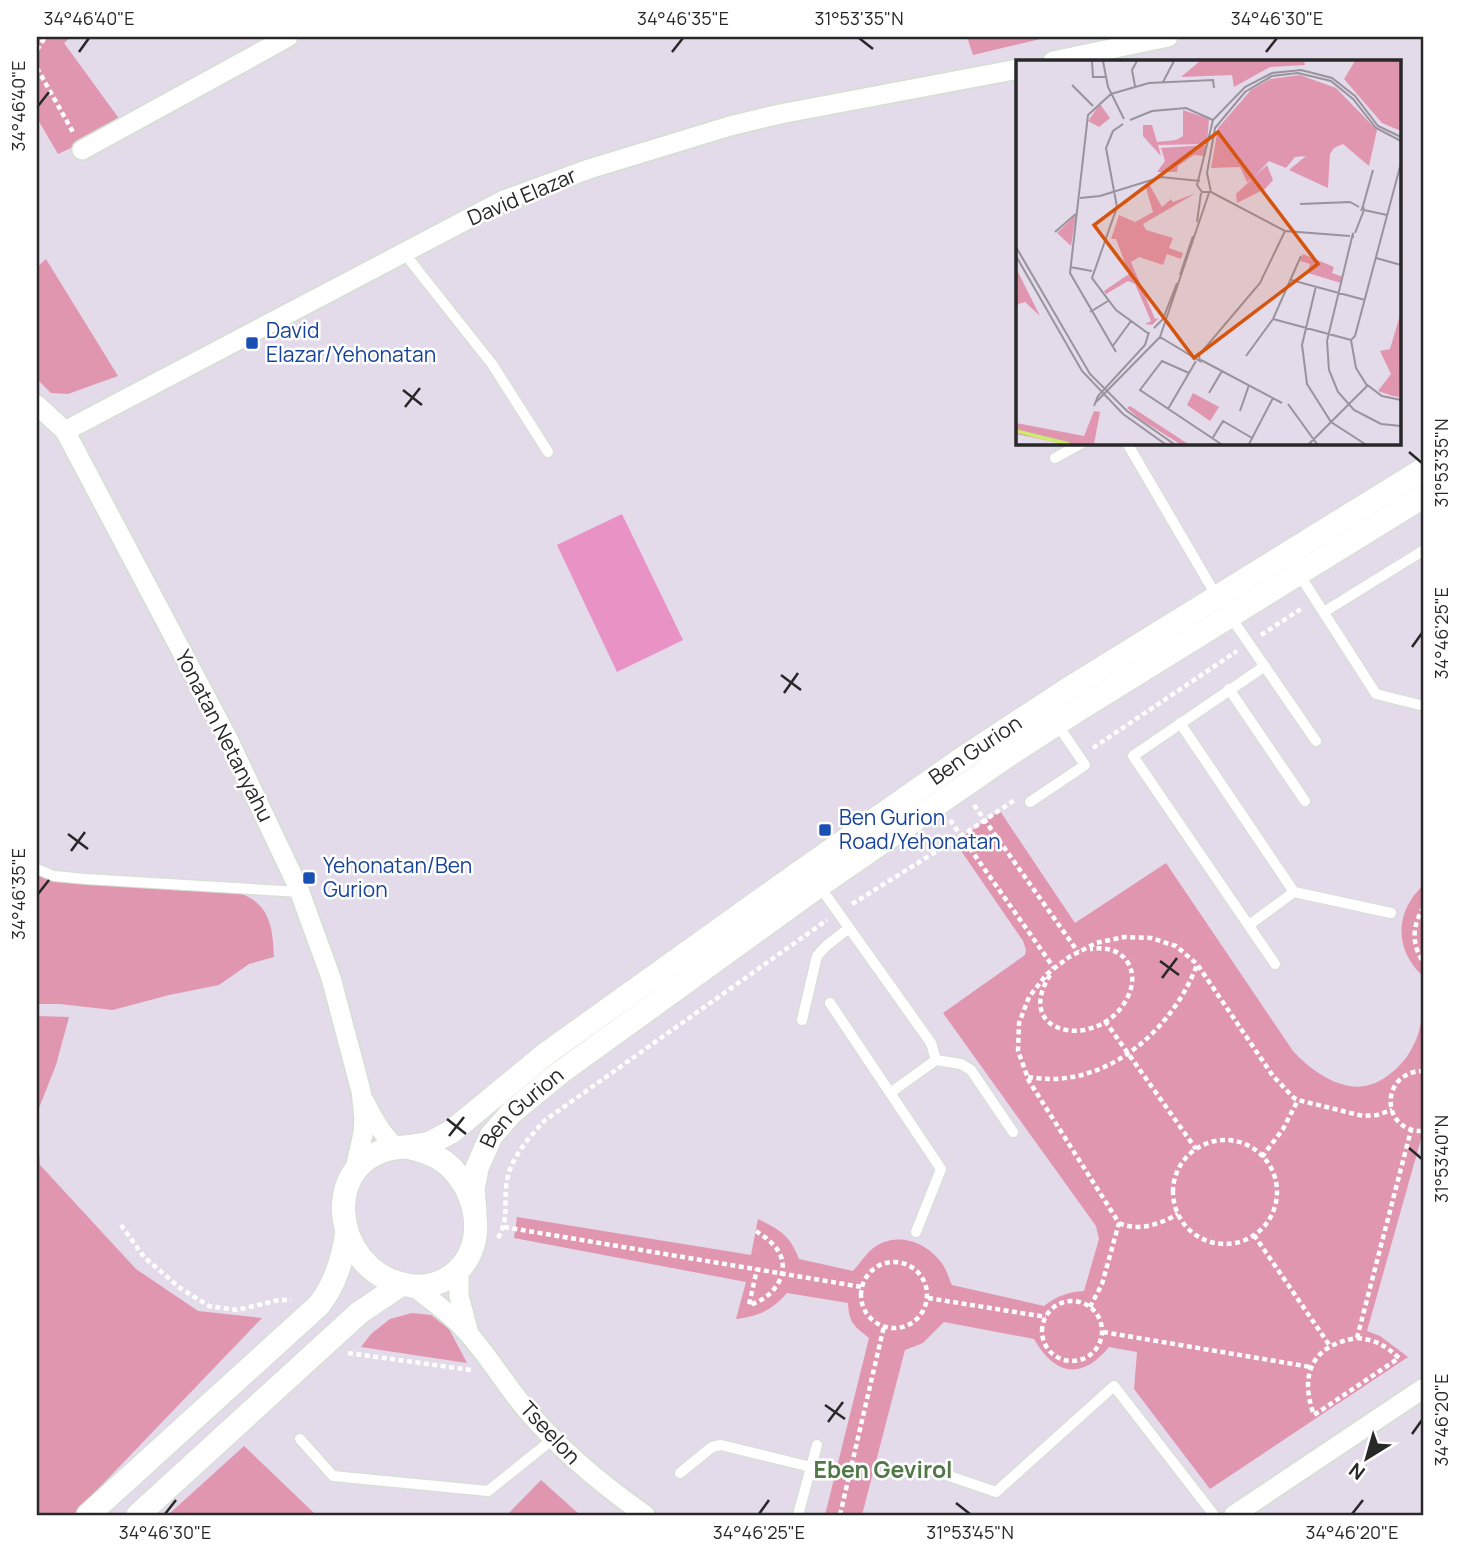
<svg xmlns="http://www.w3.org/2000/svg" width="1461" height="1552" font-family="Manrope,sans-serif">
<rect width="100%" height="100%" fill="#e3daea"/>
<path fill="#e196b0" d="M 37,37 L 71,37 L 64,43 L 123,124 L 58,154 L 37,118 Z
M 967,37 L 1049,37 L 973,55 Z
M 46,259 L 118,376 L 68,394 L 51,393 L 37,379 L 37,267 Z
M 1000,811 L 1075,923 L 1166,863 L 1293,1051 C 1310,1070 1342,1093 1369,1085 C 1379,1083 1389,1075 1397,1068 C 1403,1062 1409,1055 1413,1046 C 1419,1036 1421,1021 1424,1010 L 1424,1138 L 1421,1139 L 1367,1331 L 1380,1336 L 1408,1357 L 1210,1489 L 1134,1389 L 1137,1352 L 1109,1347 C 1082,1380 1055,1376 1034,1339 L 944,1322 L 923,1343 L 905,1350 L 862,1515 L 825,1515 L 869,1338 C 854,1326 849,1323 848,1303 L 787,1293 C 771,1311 759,1316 736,1319 L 746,1282 L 514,1238 L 517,1217 L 751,1255 L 758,1219 C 780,1230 790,1235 799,1259 L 853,1271 C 859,1265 864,1256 871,1250 C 894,1230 927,1241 943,1265 C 947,1271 949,1279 952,1285 L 1044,1306 C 1057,1296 1068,1292 1084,1291 L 1099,1239 L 1096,1226 L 943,1013 L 1025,955 L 1026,950 L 1023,941 L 955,842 Z
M 37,874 L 239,893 C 270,903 273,928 274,957 L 249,964 L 219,985 L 169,995 L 113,1010 L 60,1004 L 37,1004 Z
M 1424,885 L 1424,977 C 1394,951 1394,911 1424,885 Z
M 37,1016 L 69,1017 L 56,1065 L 37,1113 Z
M 37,1127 L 40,1165 L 136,1269 L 198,1311 L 262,1318 L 73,1515 L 37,1515 Z
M 412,1313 L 431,1315 L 449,1329 L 467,1363 L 361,1347 L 371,1334 L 390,1319 Z
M 244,1446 L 314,1513 L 372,1515 L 168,1515 Z
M 541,1480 L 580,1515 L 507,1515 Z"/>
<path fill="#e892c5" d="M 622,514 L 683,640 L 617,672 L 557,545 Z"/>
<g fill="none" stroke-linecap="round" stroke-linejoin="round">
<g stroke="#d3e1cf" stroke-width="12">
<path id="service" d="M 404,253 L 492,364 L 548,452
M 1127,443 L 1217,597
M 1055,458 L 1082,443
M 1299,574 L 1376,694 L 1424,706
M 1324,612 L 1424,550
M 1230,616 L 1316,741
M 1265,666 L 1133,756 L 1275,964
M 1229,689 L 1305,801
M 1180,723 L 1294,892
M 1030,802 L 1085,765 L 1057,724
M 37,869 L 54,876 L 86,879 L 300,892
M 820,887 L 931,1043 L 936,1060
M 1249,925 L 1294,892 L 1391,913
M 830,1003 L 941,1169 L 916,1232
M 802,1020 L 817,956 L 826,946 L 849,928
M 890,1093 L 936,1060 L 961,1064 L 971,1070 L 1013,1132
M 300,1439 L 333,1476 L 488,1491 L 553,1439
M 923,1467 L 996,1492 L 1114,1386 L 1214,1515
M 680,1473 L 712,1447 L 721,1445 L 811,1467
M 798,1515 L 817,1445"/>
</g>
<g stroke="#d3e1cf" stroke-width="22">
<path id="minor" d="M 1053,61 L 1168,37
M 82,150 L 288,37
M 37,405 L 65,431 L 228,739 L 298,887 L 331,978 L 361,1091 L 364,1118 L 363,1134 L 354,1173
M 65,431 L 504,200 L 589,169 L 730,126 L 780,114 L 1018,69
M 365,1102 C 373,1120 382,1134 396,1148
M 459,1269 L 459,1296 L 468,1330
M 413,1286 C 431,1300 450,1313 466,1331 C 488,1355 504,1383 525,1408 C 560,1450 601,1484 645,1515
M 1234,1515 L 1424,1388"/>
</g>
<g stroke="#d3e1cf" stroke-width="25">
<g id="tertiary">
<path id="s1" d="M 407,1147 L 430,1143 L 451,1132 L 547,1053 L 800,872 L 966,756 L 1068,689 L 1424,469"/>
<path d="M 407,1147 C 421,1150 434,1154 446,1163 C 480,1191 490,1252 448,1278 C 436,1285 421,1288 407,1285 C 329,1272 316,1149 407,1147 Z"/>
<path id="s2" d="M 475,1212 L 473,1189 L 477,1168 L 491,1136 L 512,1112 L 561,1072 L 813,890 L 1013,752 L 1081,708 L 1424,496"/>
<path d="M 88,1515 L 319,1305 C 336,1283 342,1260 347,1233"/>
<path d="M 138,1515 L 359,1313 L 402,1284"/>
</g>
</g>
<path stroke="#fff" stroke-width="4.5" stroke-dasharray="5 3.5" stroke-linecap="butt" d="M 37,50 L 45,37
M 37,68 L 74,134
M 1261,635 L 1304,607
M 1093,748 L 1237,651
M 974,805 L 1078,952
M 950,820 L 1054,968
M 852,904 L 961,836 L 1016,799
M 1424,907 C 1412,925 1411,945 1424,963
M 1050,975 C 1010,1038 1105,1052 1129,994 C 1133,984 1134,973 1128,963 C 1120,949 1104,947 1090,949
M 1105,1021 L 1196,1149
M 1424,1071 C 1379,1071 1380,1133 1424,1131
M 1028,1077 C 1035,1078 1043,1079 1050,1079 C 1117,1079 1174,1025 1197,965
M1173 1192a52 52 0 1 1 104 0a52 52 0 1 1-104 0Z
M 1262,1157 L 1283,1129 L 1298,1100
M 1119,1223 C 1139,1232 1160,1224 1178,1214
M 121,1225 L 144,1257 L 180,1288 L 209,1306 L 237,1310 L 279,1300 L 291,1300
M 504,1227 L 862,1287
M 756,1231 C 765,1237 775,1244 780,1254 C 790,1277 771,1299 749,1305 L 757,1269
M 1254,1235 L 1330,1346
M 498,1238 C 509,1217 504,1210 506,1189 C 507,1162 527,1140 544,1121 L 827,920
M861 1295a33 33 0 1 1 66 0a33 33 0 1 1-66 0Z
M 928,1298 L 1046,1317
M1042 1331a30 30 0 1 1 60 0a30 30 0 1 1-60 0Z
M 1090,1307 L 1102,1284 L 1119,1223 L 1029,1081 L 1018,1051 L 1019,1023 L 1029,997 L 1047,974 L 1069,957 L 1096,943 L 1124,937 L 1151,938 L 1176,946 L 1197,964 L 1273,1076 L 1294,1098 L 1298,1100 L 1363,1116 L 1377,1115 L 1392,1110
M 1103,1332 L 1311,1367
M 1357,1338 C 1376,1340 1385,1345 1399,1358 L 1314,1415 C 1299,1374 1312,1345 1357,1338 Z
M 1357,1338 L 1411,1130
M 348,1353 L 471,1370
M 840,1515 L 884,1326"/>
<use href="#service" stroke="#fff" stroke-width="10"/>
<use href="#minor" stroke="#fff" stroke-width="19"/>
<use href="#tertiary" stroke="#fff" stroke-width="23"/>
</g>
<path fill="none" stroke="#282828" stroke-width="2.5" d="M 859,38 L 873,49M 79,52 L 89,38M 672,52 L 683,38M 1266,52 L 1277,38M 38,106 L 49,92M 403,390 L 422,405M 405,407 L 420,388M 1409,452 L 1422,463M 1412,647 L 1422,633M 781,675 L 801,690M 784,693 L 798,673M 68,834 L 88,849M 71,851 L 85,832M 38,894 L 49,880M 1160,961 L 1179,975M 1162,978 L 1177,958M 447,1119 L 466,1134M 449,1136 L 464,1117M 1409,1148 L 1422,1159M 825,1405 L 845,1419M 828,1422 L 843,1402M 1412,1434 L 1422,1420M 956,1503 L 970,1514M 165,1514 L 176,1500M 759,1514 L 769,1500M 1352,1514 L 1363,1500"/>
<g fill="#1a4fb4" stroke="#fff" stroke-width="2.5">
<rect x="245" y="336" width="14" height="14" rx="3.5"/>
<rect x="818" y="823" width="14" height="14" rx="3.5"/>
<rect x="302" y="871" width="14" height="14" rx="3.5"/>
</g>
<g text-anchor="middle" stroke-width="5" stroke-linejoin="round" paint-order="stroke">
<g font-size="21" fill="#282828" stroke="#fff">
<text transform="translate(522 197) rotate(-23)" y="7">David Elazar</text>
<text transform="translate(224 736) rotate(63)" y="7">Yonatan Netanyahu</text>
<text dy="7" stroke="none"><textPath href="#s1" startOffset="696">Ben Gurion</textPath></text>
<text dy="7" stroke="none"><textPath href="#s2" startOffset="121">Ben Gurion</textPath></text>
<text transform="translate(550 1433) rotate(47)" y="7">Tseelon</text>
</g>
<g font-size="21" fill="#164399" stroke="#fff" text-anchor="start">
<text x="266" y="338">David<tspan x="266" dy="24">Elazar/Yehonatan</tspan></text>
<text x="839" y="825">Ben Gurion<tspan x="839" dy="24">Road/Yehonatan</tspan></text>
<text x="323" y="873">Yehonatan/Ben<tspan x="323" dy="24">Gurion</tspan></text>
</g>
<g font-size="23" font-weight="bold" fill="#527749" stroke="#fff">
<text x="883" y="1478">Eben Gevirol</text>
</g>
</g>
<g transform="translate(1016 60)">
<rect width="385" height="385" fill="#e3daea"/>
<path d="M 184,1 L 288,1 L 289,5 L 254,7 L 218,27 L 216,15 L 165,17 ZM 339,1 L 385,1 L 385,71 L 366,63 L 328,19 ZM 284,15 L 320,28 L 361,70 L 353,106 L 327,84 L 318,88 L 314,94 L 312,128 L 273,110 L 290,96 L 279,97 L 270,108 L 253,101 L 238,117 L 251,105 L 257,120 L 249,129 L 221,143 L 220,134 L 237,118 L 231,122 L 224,107 L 195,108 L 202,68 L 235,30 L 254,19 ZM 84,44 L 94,58 L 83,67 L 72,61 ZM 167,50 L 193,59 L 191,84 L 142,85 L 145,96 L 127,76 L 127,65 L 136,65 L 141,82 L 160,80 L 167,76 ZM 190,85 L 189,96 L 178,95 L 162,106 L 161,112 L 141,112 L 149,101 L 145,88 ZM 133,124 L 146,147 L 155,139 L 157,142 L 180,133 L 127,164 L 130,170 L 157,178 L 153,188 L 167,193 L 165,199 L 151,194 L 147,205 L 123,197 L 115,202 L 139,259 L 143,258 L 136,265 L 129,264 L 135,261 L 119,224 L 112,221 L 90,234 L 88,231 L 113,214 L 100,179 L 95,179 L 103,155 L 119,162 L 137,152 L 129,125 ZM 60,155 L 55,186 L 41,173 ZM 287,194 L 318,207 L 316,213 L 327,217 L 325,223 L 292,213 L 294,204 L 284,201 ZM 0,209 L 2,212 L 24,256 L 9,242 L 2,244 L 0,254 ZM 385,252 L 383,337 L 377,336 L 362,331 L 375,314 L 364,291 L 374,289 ZM 177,333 L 203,347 L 194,361 L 171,345 ZM 114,346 L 172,384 L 164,384 L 124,359 L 111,348 ZM 78,351 L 84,352 L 78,384 L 49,384 L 0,374 L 0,363 L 68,376 Z" fill="#e196b0"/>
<path fill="none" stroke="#ccec6d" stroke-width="3.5" d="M 0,371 L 53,384"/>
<path fill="none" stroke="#98939c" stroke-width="2" d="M 76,1 L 77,17 L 89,17M 87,1 L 92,27 L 108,59M 147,22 L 158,1M 56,25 L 77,46M 119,26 L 116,10 L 121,1M 114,60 L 136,51 L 170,48 L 197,60M 107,64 L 97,71 L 90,88 L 101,147 L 76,218 L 100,250 L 133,274M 385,103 L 339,276 L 335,280 L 340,308 L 350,324 L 366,336 L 385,340M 195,132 L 186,132 L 181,125 L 197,60 L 229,27 L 256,13 L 285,10 L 316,18 L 339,36 L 362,66 L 385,77M 195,132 L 191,113 L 199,68 L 229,32 L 256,16 L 282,13 L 315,21 L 337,39 L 360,68 L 385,81M 195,132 L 269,171 L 334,176M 64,138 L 84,136 L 145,117 L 184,121M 284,144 L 334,142 L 343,147M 347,146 L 357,110M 348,150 L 371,155M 181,162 L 185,133M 39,172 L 61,153M 339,173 L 348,150 L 347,146 L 345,151M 337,178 L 337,173 L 311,281 L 313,310 L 322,332 L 338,350 L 365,364 L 385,366M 0,187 L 74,314 L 111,351 L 158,384M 0,196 L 66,311 L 107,354 L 149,384M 360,198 L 385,205M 54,207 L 76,211M 164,215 L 177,176M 275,220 L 349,240M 300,226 L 286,285 L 291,324 L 315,362 L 349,384M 74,252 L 92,241M 257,259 L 335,280M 138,268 L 147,259 L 161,223M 144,277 L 184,301 L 183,295 L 244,223 L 269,171M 144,277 L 193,133M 96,287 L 115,261M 100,292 L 54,213 L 72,55 L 95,34 L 133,23 L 197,20 L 198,28M 230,296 L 257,259 L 285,196M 185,300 L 266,343M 173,313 L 146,301 L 124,330 L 205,384M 193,333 L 206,311M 80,342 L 144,277M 272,344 L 301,384M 78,346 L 82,336 L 129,285 L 133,272M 152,349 L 180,301M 224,351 L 233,325M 196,379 L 207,361 L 236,378M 233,384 L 257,338M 293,384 L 351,326"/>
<path fill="#d5540f" fill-opacity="0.15" stroke="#d5540f" stroke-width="3.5" d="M 202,72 L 302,204 L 178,298 L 78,165 Z"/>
<rect width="385" height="385" fill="none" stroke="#282828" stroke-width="3.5"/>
</g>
<rect width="1461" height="1552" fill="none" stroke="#ffffff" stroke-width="77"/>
<g transform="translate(1367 1458) rotate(217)" stroke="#ffffff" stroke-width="5" paint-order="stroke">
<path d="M0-5L12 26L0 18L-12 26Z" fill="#282828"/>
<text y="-10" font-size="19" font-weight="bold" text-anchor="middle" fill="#282828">N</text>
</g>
<rect x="38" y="38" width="1384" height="1476" fill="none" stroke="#282828" stroke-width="2.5"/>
<g font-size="18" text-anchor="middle" fill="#282828">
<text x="89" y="25">34°46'40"E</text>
<text x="683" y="25">34°46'35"E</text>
<text x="859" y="25">31°53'35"N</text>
<text x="1277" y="25">34°46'30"E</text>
<text transform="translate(19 106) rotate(-90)" y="6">34°46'40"E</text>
<text transform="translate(1442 463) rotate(-90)" y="6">31°53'35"N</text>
<text transform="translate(1442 633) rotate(-90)" y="6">34°46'25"E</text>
<text transform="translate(19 894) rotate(-90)" y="6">34°46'35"E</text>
<text transform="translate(1442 1159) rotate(-90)" y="6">31°53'40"N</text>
<text transform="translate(1442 1420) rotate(-90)" y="6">34°46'20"E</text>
<text x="165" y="1539">34°46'30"E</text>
<text x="759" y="1539">34°46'25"E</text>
<text x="970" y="1539">31°53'45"N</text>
<text x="1352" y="1539">34°46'20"E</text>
</g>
</svg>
